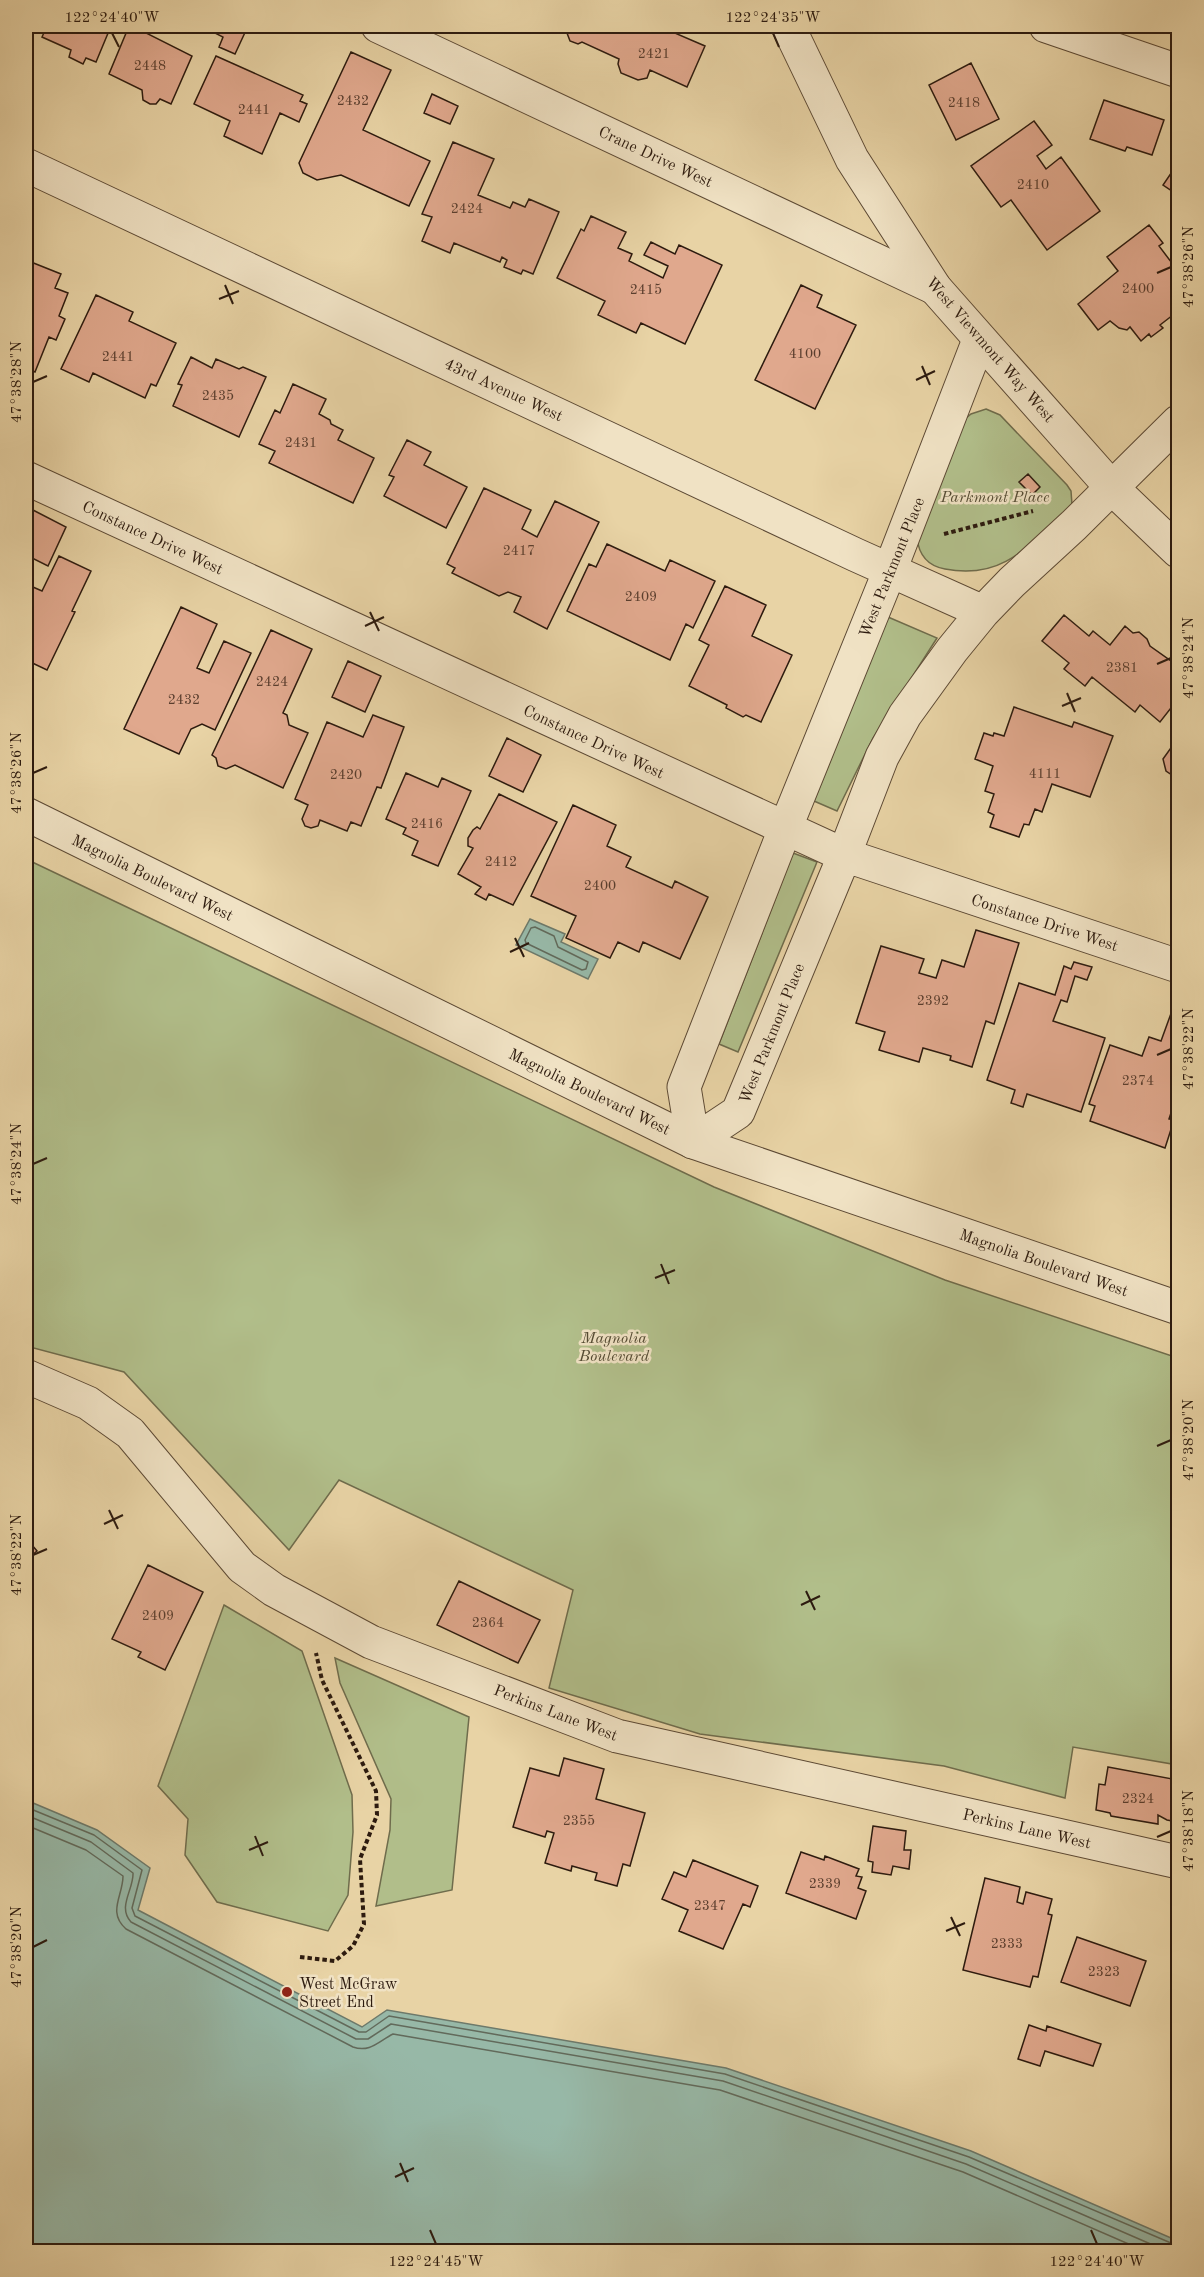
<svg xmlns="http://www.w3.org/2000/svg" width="1204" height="2277" font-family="'Old Standard TT',serif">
<rect width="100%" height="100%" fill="#e8d3a5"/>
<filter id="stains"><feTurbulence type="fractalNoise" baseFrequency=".00333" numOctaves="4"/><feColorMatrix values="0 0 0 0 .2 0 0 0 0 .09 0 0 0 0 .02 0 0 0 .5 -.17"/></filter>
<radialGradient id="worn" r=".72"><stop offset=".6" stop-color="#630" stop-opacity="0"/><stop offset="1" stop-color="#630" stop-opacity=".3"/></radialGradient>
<path fill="#b1be8a" stroke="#6f6c4c" stroke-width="1.5" d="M 986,409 L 1000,415 L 1067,485 L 1071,491 L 1072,505 C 1032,541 1006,581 945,569 C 928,566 919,556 917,538 L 965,419 L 971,414 Z
M 888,617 L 937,638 L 873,738 L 837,811 L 814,801 Z
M 793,853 L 817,862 L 738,1052 L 719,1044 Z
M 26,859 L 714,1187 L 945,1280 L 1178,1358 L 1178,1765 L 1073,1747 L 1065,1798 L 944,1766 L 700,1734 L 549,1688 L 573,1590 L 339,1480 L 289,1550 L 124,1372 L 26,1346 Z
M 224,1605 L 302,1651 L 352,1795 L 353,1832 L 348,1895 L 328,1931 L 217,1902 L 185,1855 L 188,1819 L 158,1786 Z
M 335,1658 L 469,1717 L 452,1890 L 376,1906 L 390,1830 L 391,1799 L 340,1683 Z"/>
<path fill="#97b8a7" stroke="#6d796a" stroke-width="1.5" d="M 530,919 L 565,934 L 561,942 L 598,959 L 588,979 L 516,945 Z
M 26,1800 L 97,1830 L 150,1868 L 138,1910 L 362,2027 L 387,2010 L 726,2068 L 971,2151 L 1178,2241 L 1178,2251 L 26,2251 Z"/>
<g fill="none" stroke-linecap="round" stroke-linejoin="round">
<path stroke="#626a5b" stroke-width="1.5" d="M 531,928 L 535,927 L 554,936 L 558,947 L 588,962 L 586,969 L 582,970 L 526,943 L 525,940 Z
M 26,1807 L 94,1835 L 142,1870 L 132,1908 L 135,1916 L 359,2032 L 366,2032 L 389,2016 L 725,2074 L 969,2157 L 1178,2246
M 26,1815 L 91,1842 L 133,1873 C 134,1889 117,1907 131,1922 L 356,2039 L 368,2039 L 391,2024 L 723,2081 L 966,2164 L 1169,2252
M 26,1825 L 86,1850 L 123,1876 C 123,1896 107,1912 126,1929 L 353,2047 C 370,2053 379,2041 393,2034 L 720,2090 L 963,2172 L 1147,2252"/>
</g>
<path fill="#e0a88d" stroke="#2d1b0f" stroke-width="1.5" d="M 47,26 L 111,26 L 96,62 L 86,58 L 83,64 L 69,57 L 71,50 L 42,37 Z
M 129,26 L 147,26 L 144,32 L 192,56 L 171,104 L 160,99 L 156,104 L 150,104 L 143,100 L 142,90 L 109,74 Z
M 211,26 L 248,26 L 235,54 L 219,47 L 223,37 L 209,30 Z
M 570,26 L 673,26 L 670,31 L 705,46 L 687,87 L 650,70 L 647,78 L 638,80 L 621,73 L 618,64 L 619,59 L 582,42 L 578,44 L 570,41 L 567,33 Z
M 351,52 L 391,70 L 363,130 L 430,161 L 409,206 L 341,175 L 317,180 L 303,173 L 299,163 Z
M 216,56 L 303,95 L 300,101 L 307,104 L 299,122 L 280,113 L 262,154 L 224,136 L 230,121 L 194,104 Z
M 971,63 L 999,119 L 956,140 L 929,85 Z
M 432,94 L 458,106 L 450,124 L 424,113 Z
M 1104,100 L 1164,120 L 1152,155 L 1127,147 L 1125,151 L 1090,139 Z
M 1034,121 L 1052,145 L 1037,156 L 1046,169 L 1061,157 L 1100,211 L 1047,250 L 1011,200 L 1001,207 L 971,166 Z
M 453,142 L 494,159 L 478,195 L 510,208 L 513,202 L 525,207 L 529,199 L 559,212 L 533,274 L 523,270 L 521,274 L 504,267 L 507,260 L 502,257 L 500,262 L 454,243 L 450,253 L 422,241 L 432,217 L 422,214 Z
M 1178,163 L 1178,195 L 1163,185 Z
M 591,216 L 626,232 L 618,248 L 632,254 L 629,261 L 663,278 L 668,266 L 644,255 L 651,242 L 675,254 L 679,245 L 722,265 L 685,344 L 641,323 L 636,333 L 598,315 L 605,301 L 557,278 L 581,229 L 584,231 Z
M 1149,225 L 1163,243 L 1159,246 L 1178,271 L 1178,316 L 1173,315 L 1160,325 L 1163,328 L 1151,337 L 1149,334 L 1141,341 L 1130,327 L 1127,330 L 1119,328 L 1110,321 L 1098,330 L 1078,304 L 1118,271 L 1107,257 Z
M 26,260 L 61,274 L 55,288 L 68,293 L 59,316 L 65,319 L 56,340 L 49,337 L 35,372 L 26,368 Z
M 801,285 L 822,295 L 817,307 L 856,325 L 815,409 L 755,380 Z
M 96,295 L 133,312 L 129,321 L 176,343 L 156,386 L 151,384 L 145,398 L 93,373 L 89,382 L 61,369 Z
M 191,357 L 212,368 L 216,359 L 239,369 L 243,367 L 266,377 L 239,437 L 173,406 L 182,385 L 178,384 Z
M 293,384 L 326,399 L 319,414 L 330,420 L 331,424 L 343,430 L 338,440 L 374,458 L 353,503 L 269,463 L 275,451 L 259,444 L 275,410 L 280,413 Z
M 407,440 L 431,452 L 424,465 L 467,487 L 446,528 L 384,496 L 394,477 L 389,475 Z
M 1028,474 L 1040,487 L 1032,495 L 1019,482 Z
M 484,488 L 531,510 L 522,529 L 537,537 L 555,501 L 599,522 L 547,629 L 514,612 L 521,597 L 508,592 L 499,596 L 452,573 L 455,568 L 447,564 Z
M 31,509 L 66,527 L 48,566 L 26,555 L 26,520 Z
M 607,544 L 665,571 L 670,560 L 715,581 L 693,628 L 686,624 L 670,660 L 567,611 L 589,564 L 596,567 Z
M 59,556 L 91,571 L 72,611 L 75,612 L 47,670 L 26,660 L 26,584 L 42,591 Z
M 725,586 L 766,605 L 752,636 L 792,655 L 761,722 L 746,715 L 743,717 L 726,708 L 727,705 L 689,686 L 709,645 L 699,640 Z
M 181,607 L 217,624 L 197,668 L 209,673 L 224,641 L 251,653 L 215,730 L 202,724 L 191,729 L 179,754 L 124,729 Z
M 1064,615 L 1089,636 L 1093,631 L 1110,645 L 1125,626 L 1133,633 L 1139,632 L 1147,639 L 1150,646 L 1178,666 L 1178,699 L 1160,722 L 1140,705 L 1135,712 L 1092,677 L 1085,686 L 1064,669 L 1069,663 L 1042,641 Z
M 271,630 L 312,649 L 283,713 L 287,715 L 289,725 L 308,733 L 283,788 L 235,765 L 226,769 L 218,766 L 216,758 L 212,755 Z
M 348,661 L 381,676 L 365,712 L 332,697 Z
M 1014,707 L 1072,727 L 1074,722 L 1113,736 L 1090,797 L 1052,784 L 1042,812 L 1035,809 L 1029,825 L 1024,824 L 1019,837 L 990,827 L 994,815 L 988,812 L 994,794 L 985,791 L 993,766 L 975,759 L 984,733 L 993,736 L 994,733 L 1004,736 Z
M 373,715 L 404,727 L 381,788 L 377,787 L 361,826 L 351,822 L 347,831 L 320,820 L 318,826 L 311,828 L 305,826 L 302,819 L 308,805 L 295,799 L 327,722 L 363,737 Z
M 507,738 L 541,755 L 523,792 L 489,776 Z
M 1178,738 L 1178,779 L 1166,771 L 1163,759 Z
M 406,773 L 438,787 L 442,778 L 471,791 L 438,866 L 412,855 L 418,841 L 403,834 L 406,828 L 386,819 Z
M 499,794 L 557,822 L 513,905 L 489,894 L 486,900 L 475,894 L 481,887 L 458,874 L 473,848 L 468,846 L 468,838 L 473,830 L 477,827 L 480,829 Z
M 573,805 L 616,825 L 607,846 L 631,857 L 626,867 L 672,888 L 675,881 L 708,897 L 680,959 L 643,942 L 639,952 L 618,942 L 610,958 L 566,938 L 576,916 L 531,896 Z
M 976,930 L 1019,943 L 994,1024 L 986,1021 L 972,1067 L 950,1060 L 951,1056 L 923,1048 L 919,1062 L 879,1050 L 885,1032 L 856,1023 L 881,946 L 924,959 L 919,973 L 936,978 L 942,960 L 964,967 Z
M 1074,962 L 1092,967 L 1087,980 L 1075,976 L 1067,1002 L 1061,1000 L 1053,1021 L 1105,1038 L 1081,1112 L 1027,1094 L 1023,1107 L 1011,1103 L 1015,1090 L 987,1080 L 1019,983 L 1055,995 L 1064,966 L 1071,969 Z
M 1177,997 L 1178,1109 L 1173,1107 L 1169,1119 L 1174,1120 L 1165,1148 L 1090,1121 L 1095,1106 L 1089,1104 L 1110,1045 L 1142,1056 L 1149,1037 L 1161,1041 Z
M 26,1538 L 37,1551 L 26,1560 Z
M 148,1565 L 203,1592 L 165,1670 L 138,1657 L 141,1652 L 112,1639 Z
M 459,1581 L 540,1620 L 518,1663 L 437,1625 Z
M 564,1758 L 604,1769 L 596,1799 L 645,1813 L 630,1866 L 623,1864 L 617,1886 L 595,1880 L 597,1873 L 572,1866 L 571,1871 L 545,1863 L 554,1833 L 547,1831 L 545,1837 L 513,1827 L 530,1768 L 559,1776 Z
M 1108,1767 L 1178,1780 L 1178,1822 L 1167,1820 L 1158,1815 L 1158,1824 L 1111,1816 L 1110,1813 L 1096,1810 L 1099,1784 L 1105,1785 Z
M 873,1826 L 906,1831 L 904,1850 L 911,1850 L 909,1869 L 893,1866 L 891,1875 L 872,1872 L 873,1862 L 868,1861 Z
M 801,1852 L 824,1860 L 825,1856 L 859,1869 L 856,1876 L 862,1877 L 858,1888 L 866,1891 L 856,1919 L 786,1893 Z
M 693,1860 L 758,1886 L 750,1907 L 743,1904 L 723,1949 L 679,1931 L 688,1910 L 662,1899 L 674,1872 L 686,1877 Z
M 985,1878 L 1020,1887 L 1017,1902 L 1023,1904 L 1026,1892 L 1052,1899 L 1048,1914 L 1052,1915 L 1038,1977 L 1033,1976 L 1030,1987 L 963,1970 Z
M 1077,1937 L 1146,1961 L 1130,2006 L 1061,1982 Z
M 1029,2025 L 1046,2031 L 1047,2026 L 1101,2044 L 1093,2066 L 1045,2051 L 1040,2066 L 1018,2059 Z"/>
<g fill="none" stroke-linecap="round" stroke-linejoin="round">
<g stroke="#5c4934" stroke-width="35">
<path id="minor" d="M 378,26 L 935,288
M 1046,26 L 1178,71
M 26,165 L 856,555 L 983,612
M 979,340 L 890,570 L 785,829 L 684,1087 L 693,1142 L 738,1112 L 838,871 L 882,757 L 905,715 L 952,650 L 983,612 L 1012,582 L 1074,525 L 1178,422
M 26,478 L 844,855 L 1178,966
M 26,1376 L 88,1403 L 130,1433 L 242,1567 L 274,1590 L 371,1642 L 617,1736 L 1178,1862"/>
</g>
<g stroke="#5c4934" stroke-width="35">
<path id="tertiary" d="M 788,26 L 852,159 L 935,288 L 1112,488 L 1178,551
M 26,814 L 693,1142 L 1178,1308"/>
</g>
<path stroke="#2d1b0f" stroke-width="4" stroke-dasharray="4.5 3" stroke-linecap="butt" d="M 944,534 L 1033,511
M 300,1957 L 335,1961 L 353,1946 L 364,1924 L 360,1859 L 377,1815 L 376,1791 L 322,1680 L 316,1653"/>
<use href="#minor" stroke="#f0e2c4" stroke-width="33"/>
<use href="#tertiary" stroke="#f0e2c4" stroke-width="33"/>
</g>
<path fill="none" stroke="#2d1b0f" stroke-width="2" d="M 112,33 L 119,47M 773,33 L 779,47M 1157,273 L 1171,267M 225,285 L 233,304M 219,299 L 239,291M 922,366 L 930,385M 916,380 L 935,371M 33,382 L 47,376M 370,612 L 379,631M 365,626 L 384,617M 1157,664 L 1171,658M 1067,693 L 1075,712M 1062,706 L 1081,698M 33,773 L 47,767M 515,938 L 524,957M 510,952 L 529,943M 1157,1055 L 1171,1049M 33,1164 L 47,1158M 661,1264 L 669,1284M 655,1278 L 675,1270M 1157,1446 L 1171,1440M 109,1510 L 118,1529M 104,1524 L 123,1515M 33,1555 L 47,1549M 806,1591 L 815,1610M 801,1605 L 820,1596M 255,1836 L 263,1856M 1157,1837 L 1171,1831M 249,1850 L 268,1842M 951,1917 L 960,1936M 946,1931 L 965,1923M 33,1947 L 47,1940M 400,2163 L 408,2182M 395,2177 L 414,2168M 430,2230 L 436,2244M 1091,2230 L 1097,2244"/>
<circle fill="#8f2418" stroke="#f0e2c4" stroke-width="2" cx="287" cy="1992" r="6"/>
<g text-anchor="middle" stroke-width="5" stroke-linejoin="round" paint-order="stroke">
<g font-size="14" fill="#5a3e2e">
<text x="654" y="58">2421</text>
<text x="150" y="70">2448</text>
<text x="353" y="105">2432</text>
<text x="964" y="107">2418</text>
<text x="254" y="114">2441</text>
<text x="1033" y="189">2410</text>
<text x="467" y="213">2424</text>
<text x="1138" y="293">2400</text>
<text x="646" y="294">2415</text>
<text x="805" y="358">4100</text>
<text x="118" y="361">2441</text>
<text x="218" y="400">2435</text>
<text x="301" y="447">2431</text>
<text x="519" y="555">2417</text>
<text x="641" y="601">2409</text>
<text x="1122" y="672">2381</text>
<text x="272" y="686">2424</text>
<text x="184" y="704">2432</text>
<text x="1045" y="778">4111</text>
<text x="346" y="779">2420</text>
<text x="427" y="828">2416</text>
<text x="501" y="866">2412</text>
<text x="600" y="890">2400</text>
<text x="933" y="1005">2392</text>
<text x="1138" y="1085">2374</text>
<text x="158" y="1620">2409</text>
<text x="488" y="1627">2364</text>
<text x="1138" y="1803">2324</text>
<text x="579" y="1825">2355</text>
<text x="825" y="1888">2339</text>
<text x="710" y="1910">2347</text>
<text x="1007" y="1948">2333</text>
<text x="1104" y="1976">2323</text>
</g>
<g font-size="16" fill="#2d1b0f" stroke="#f0e2c4">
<text transform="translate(656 156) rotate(25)" y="6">Crane Drive West</text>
<text transform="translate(991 349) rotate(49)" y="6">West Viewmont Way West</text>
<text transform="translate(504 389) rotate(25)" y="6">43rd Avenue West</text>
<text transform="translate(153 537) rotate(25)" y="6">Constance Drive West</text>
<text transform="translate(891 567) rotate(-68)" y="6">West Parkmont Place</text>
<text transform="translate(594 741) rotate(25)" y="6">Constance Drive West</text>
<text transform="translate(153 877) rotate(26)" y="6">Magnolia Boulevard West</text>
<text transform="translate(1045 922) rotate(18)" y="6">Constance Drive West</text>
<text transform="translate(771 1033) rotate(-68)" y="6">West Parkmont Place</text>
<text transform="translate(590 1091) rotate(26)" y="6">Magnolia Boulevard West</text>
<text transform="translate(1044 1262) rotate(19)" y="6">Magnolia Boulevard West</text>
<text transform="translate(556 1712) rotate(21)" y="6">Perkins Lane West</text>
<text transform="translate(1027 1828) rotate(13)" y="6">Perkins Lane West</text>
</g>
<g font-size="16" font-style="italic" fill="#554c34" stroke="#f0e2c4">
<text x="995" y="502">Parkmont Place</text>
<text x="614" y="1343">Magnolia<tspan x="614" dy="18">Boulevard</tspan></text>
</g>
<g font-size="16" fill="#2d1b0f" stroke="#f0e2c4" text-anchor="start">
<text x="299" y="1989">West McGraw<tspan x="299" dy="18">Street End</tspan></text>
</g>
</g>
<rect width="1204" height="2277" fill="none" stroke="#e8d3a5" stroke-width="66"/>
<rect x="33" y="33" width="1138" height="2211" fill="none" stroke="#2d1b0f" stroke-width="2"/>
<g font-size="15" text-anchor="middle" fill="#2d1b0f">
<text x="112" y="22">122°24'40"W</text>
<text x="773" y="22">122°24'35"W</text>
<text transform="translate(1188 267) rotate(-90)" y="5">47°38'26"N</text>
<text transform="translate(16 382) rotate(-90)" y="5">47°38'28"N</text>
<text transform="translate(1188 658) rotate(-90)" y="5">47°38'24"N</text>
<text transform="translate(16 773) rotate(-90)" y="5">47°38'26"N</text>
<text transform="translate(1188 1049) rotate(-90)" y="5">47°38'22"N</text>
<text transform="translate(16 1164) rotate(-90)" y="5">47°38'24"N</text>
<text transform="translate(1188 1440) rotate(-90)" y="5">47°38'20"N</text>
<text transform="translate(16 1555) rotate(-90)" y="5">47°38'22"N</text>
<text transform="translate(1188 1831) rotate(-90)" y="5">47°38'18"N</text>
<text transform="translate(16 1947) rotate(-90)" y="5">47°38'20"N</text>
<text x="436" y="2266">122°24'45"W</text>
<text x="1097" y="2266">122°24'40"W</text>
</g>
<rect width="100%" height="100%" filter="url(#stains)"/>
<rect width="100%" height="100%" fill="url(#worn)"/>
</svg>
